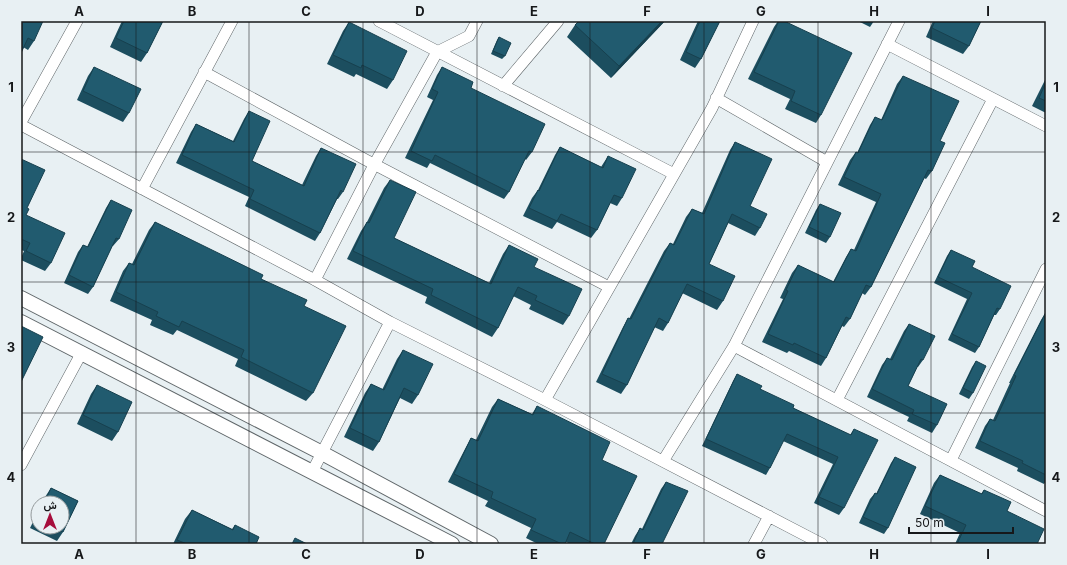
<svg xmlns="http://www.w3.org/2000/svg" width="1067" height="565" font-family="Inter,Vazirmatn,sans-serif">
<rect width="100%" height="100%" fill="#e8f0f3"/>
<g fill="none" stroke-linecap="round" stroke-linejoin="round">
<g stroke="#5f6669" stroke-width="12">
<path id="minor" d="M 379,21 L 674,174
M 887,44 L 1046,126
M 204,72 L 366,160 L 609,287
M 503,86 L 558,21
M 716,98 L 827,162
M 21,122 L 77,21
M 21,125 L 315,280 L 390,322 L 545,400 L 822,544
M 142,189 L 232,21
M 315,280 L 374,165 L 437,52 L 469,36 L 477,21
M 734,346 L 1046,511
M 545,400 L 712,108 L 753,21
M 837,400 L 993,99
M 951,460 L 1046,269
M 663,461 L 734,346 L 899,21
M 21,465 L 82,352
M 312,472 L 390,322
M 754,544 L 769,516"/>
</g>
<g stroke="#5f6669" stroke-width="16">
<path id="tertiary" d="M 21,298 L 322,453 L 491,544
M 21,322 L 452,544"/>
</g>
<use href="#minor" stroke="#fff" stroke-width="11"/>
<use href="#tertiary" stroke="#fff" stroke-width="14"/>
</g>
<path fill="#1c4e5f" d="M 21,21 L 34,41 L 28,50 L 23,47 Z
M 122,21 L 163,21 L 147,53 L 141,62 L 110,47 Z
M 665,21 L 611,78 L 567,37 L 575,25 Z
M 698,21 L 720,21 L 701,59 L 695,68 L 680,60 Z
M 778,21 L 784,21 L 821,115 L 816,123 L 785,109 L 790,99 L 748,79 L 774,27 Z
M 858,21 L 874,21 L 870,27 Z
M 933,21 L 981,21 L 969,46 L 963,54 L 926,37 Z
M 349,22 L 393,80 L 387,89 L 356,74 L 354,77 L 327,64 L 343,31 Z
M 499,37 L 505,56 L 502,59 L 491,54 L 497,40 Z
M 94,67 L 129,113 L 123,122 L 77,100 L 88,76 Z
M 442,67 L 471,88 L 532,152 L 526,160 L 525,159 L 509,192 L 504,199 L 430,163 L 427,168 L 405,158 L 433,100 L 427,97 L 437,75 Z
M 903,76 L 940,141 L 932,171 L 926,179 L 924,178 L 871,287 L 865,295 L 862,293 L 850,319 L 844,327 L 842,326 L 826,358 L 821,366 L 789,351 L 787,353 L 762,342 L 783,299 L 780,298 L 792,273 L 798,265 L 833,282 L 846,257 L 851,249 L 854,250 L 876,202 L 838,185 L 850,160 L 856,152 L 857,153 L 870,125 L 875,117 L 881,120 L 897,84 Z
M 1046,78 L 1046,113 L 1032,106 Z
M 249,111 L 252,161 L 302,185 L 316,156 L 321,148 L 343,192 L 338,199 L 337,199 L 320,233 L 315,241 L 245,206 L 249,197 L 176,163 L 191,132 L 196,124 L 233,141 L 244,119 Z
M 735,142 L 750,206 L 760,228 L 755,236 L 728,223 L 709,264 L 723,301 L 717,310 L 682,293 L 668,323 L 663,331 L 654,327 L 627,385 L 621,394 L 596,382 L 623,327 L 628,318 L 629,319 L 664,251 L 670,243 L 673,244 L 686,217 L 692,209 L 702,213 L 730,150 Z
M 560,147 L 601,167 L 608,156 L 622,198 L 617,206 L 610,203 L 597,230 L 591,238 L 557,222 L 552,229 L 523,216 L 532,198 L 538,190 L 555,155 Z
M 21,159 L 27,208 L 26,215 L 51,263 L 45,271 L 21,260 L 21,258 L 24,251 L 21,250 Z
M 390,180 L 394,238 L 489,283 L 503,254 L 509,245 L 534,267 L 569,316 L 563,325 L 529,309 L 531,305 L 513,296 L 498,328 L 492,337 L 425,303 L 427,297 L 347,259 L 361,231 L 367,222 L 384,188 Z
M 111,200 L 119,239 L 113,246 L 112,246 L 93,287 L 88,294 L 64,283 L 78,252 L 83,245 L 87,247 L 106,208 Z
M 820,204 L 830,237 L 826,243 L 805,233 L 816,210 Z
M 155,222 L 261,279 L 304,306 L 313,393 L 306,401 L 235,366 L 238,359 L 177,330 L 173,335 L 150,325 L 152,320 L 110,301 L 123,271 L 129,263 L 132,264 L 149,230 Z
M 951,250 L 972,267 L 1000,309 L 996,315 L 994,315 L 979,347 L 975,353 L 948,340 L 967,299 L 934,283 L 947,256 Z
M 1046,312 L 1046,481 L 1044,484 L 1017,471 L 1018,468 L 975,448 L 985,426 L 990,419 L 993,420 L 1010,383 L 1009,383 L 1041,320 Z
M 909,324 L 923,360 L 918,367 L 917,367 L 908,386 L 937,425 L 932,433 L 907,421 L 909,417 L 867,397 L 882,365 L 887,358 L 890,359 L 904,331 Z
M 403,350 L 418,395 L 412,404 L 400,398 L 379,442 L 373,451 L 344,437 L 365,393 L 371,384 L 382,390 L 397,359 Z
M 976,361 L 973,393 L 969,399 L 959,394 L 972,367 Z
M 737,374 L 760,389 L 793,408 L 850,435 L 854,429 L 844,508 L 839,515 L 814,503 L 833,464 L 783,441 L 770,468 L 766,475 L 702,446 L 733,381 Z
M 97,385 L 118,432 L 112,441 L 77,424 L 91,394 Z
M 498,399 L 532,414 L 537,406 L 602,460 L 604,544 L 571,544 L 566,542 L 565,544 L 538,544 L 526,538 L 531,528 L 485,506 L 488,501 L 448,482 L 466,447 L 471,438 L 476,440 L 492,407 Z
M 895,457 L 888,528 L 884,534 L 859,523 L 870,499 L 875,493 L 876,494 L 891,463 Z
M 940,475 L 981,494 L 984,490 L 1007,511 L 1037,544 L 955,544 L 960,533 L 920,514 L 934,483 Z
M 666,482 L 662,544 L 631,544 L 635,536 L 640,528 L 642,529 L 661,489 Z
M 51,488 L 78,501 L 63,532 L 57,541 L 30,528 L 38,512 L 38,527 L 62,527 L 62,503 L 42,503 L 45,497 Z
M 192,510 L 232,529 L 235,525 L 256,544 L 173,544 L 185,519 Z"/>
<path fill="#17404e" d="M 662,21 L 665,21 L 611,78 L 619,66 Z"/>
<path fill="#215b6f" stroke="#17404e" d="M 21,21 L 43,21 L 34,41 L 28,38 L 21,53 Z
M 124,21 L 163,21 L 147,53 L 116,38 Z
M 579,21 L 662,21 L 619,66 L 575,25 Z
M 700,21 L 720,21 L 701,59 L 686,52 Z
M 779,21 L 784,21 L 852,53 L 821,115 L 791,101 L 795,91 L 754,72 Z
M 935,21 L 981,21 L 969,46 L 932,28 Z
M 349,22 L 407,51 L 393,80 L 362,65 L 361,68 L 333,55 Z
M 499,37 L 511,43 L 505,56 L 493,51 Z
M 94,67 L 141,89 L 129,113 L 83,91 Z
M 442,67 L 473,82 L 471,88 L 545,124 L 532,152 L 529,151 L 509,192 L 435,155 L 432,161 L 411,151 L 438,92 L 432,89 Z
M 903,76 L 959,101 L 940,141 L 945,143 L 932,171 L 928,170 L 871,287 L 866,285 L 850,319 L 846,317 L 826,358 L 794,343 L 793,345 L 768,334 L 788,291 L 786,290 L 798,265 L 834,282 L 851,249 L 856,251 L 881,194 L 844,177 L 856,152 L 858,153 L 875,117 L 882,120 Z
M 1046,82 L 1046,101 L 1039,98 Z
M 249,111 L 270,121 L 252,161 L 304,186 L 321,148 L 356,164 L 343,192 L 341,190 L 320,233 L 250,199 L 254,190 L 182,155 L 196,124 L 234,142 Z
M 735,142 L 772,159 L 750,206 L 767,214 L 760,228 L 732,214 L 709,264 L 735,276 L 723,301 L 687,284 L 668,323 L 659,318 L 627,385 L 602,374 L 628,318 L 631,319 L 670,243 L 674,245 L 692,209 L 704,214 Z
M 560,147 L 603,168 L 608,156 L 636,169 L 622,198 L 614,195 L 597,230 L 561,214 L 557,221 L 529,208 L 538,190 L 539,191 Z
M 21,159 L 45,170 L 27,208 L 29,209 L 26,215 L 65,233 L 51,263 L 26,251 L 30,243 L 21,239 Z
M 390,180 L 416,192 L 394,238 L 491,284 L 509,245 L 538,259 L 534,267 L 582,289 L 569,316 L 535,300 L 537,296 L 518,287 L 498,328 L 431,295 L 433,289 L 353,251 L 367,222 L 369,223 Z
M 111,200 L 132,210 L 119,239 L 116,238 L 93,287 L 69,275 L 83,245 L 88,247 Z
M 820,204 L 841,213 L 830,237 L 809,227 Z
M 155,222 L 263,275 L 261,279 L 307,300 L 304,306 L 346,326 L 313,393 L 241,357 L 244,350 L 182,321 L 179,327 L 156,316 L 158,312 L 116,292 L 129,263 L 134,265 Z
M 951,250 L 975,261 L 972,267 L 1011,286 L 1000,309 L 997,308 L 979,347 L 952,334 L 972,293 L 938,277 Z
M 1046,312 L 1046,475 L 1022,463 L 1023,461 L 980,441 L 990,419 L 995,421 L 1016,376 L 1014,375 Z
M 909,324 L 935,336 L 923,360 L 921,359 L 908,386 L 947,404 L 937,425 L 912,414 L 914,410 L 872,389 L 887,358 L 892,360 Z
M 21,326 L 43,337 L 21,382 Z
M 403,350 L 433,364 L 418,395 L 404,388 L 379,442 L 350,428 L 371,384 L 384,390 Z
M 976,361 L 986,366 L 973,393 L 963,388 Z
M 737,374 L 762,386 L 760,389 L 794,405 L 793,408 L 851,435 L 854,429 L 878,440 L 844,508 L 819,497 L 838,457 L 787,434 L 770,468 L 706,439 Z
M 97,385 L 132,402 L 118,432 L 83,415 Z
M 498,399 L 533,415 L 537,406 L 610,442 L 602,460 L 637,476 L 604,544 L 595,544 L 570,532 L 565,544 L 562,544 L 531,530 L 536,519 L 491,498 L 493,492 L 454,474 L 471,438 L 478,441 Z
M 895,457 L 916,467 L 888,528 L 863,517 L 875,493 L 877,494 Z
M 940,475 L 982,494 L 984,490 L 1011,502 L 1007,511 L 1044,529 L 1037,544 L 957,544 L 966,525 L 925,506 Z
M 666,482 L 688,491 L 662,544 L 633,544 L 640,528 L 643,530 Z
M 51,488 L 78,501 L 63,532 L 52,527 L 62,527 L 62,503 L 44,503 Z
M 192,510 L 233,530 L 235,525 L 259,537 L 256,544 L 187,544 L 177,540 Z
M 295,538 L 307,544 L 292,544 Z"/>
<path fill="none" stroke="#16181a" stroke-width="1" stroke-opacity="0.55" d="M 136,21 L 136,544M 249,21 L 249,544M 363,21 L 363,544M 477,21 L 477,544M 590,21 L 590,544M 704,21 L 704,544M 818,21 L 818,544M 931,21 L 931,544M 21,152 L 1046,152M 21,282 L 1046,282M 21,413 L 1046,413"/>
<rect width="1067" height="565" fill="none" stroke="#e8f0f3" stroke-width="44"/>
<g transform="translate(50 515)"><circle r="19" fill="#e8f0f3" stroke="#949a9c"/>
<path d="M0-3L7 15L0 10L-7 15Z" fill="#a60d3c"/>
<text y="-6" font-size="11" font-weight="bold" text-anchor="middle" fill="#16181a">ش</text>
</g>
<path d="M909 527v6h104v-6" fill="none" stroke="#16181a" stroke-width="2"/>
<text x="915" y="527" font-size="12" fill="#16181a" stroke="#e8f0f3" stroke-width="3" paint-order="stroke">50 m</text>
<rect x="22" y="22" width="1023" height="521" fill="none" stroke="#16181a" stroke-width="1.5"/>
<g font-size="13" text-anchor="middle" font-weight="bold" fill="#16181a">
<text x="79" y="16">A</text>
<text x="192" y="16">B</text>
<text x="306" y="16">C</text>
<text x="420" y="16">D</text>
<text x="534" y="16">E</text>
<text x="647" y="16">F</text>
<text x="761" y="16">G</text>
<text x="874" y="16">H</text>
<text x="988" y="16">I</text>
<text x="11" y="92">1</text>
<text x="1056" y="92">1</text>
<text x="11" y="222">2</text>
<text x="1056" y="222">2</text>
<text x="11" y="352">3</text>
<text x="1056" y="352">3</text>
<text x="11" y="482">4</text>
<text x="1056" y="482">4</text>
<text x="79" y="559">A</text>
<text x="192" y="559">B</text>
<text x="306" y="559">C</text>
<text x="420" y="559">D</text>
<text x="534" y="559">E</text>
<text x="647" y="559">F</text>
<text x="761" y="559">G</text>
<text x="874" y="559">H</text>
<text x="988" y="559">I</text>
</g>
</svg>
